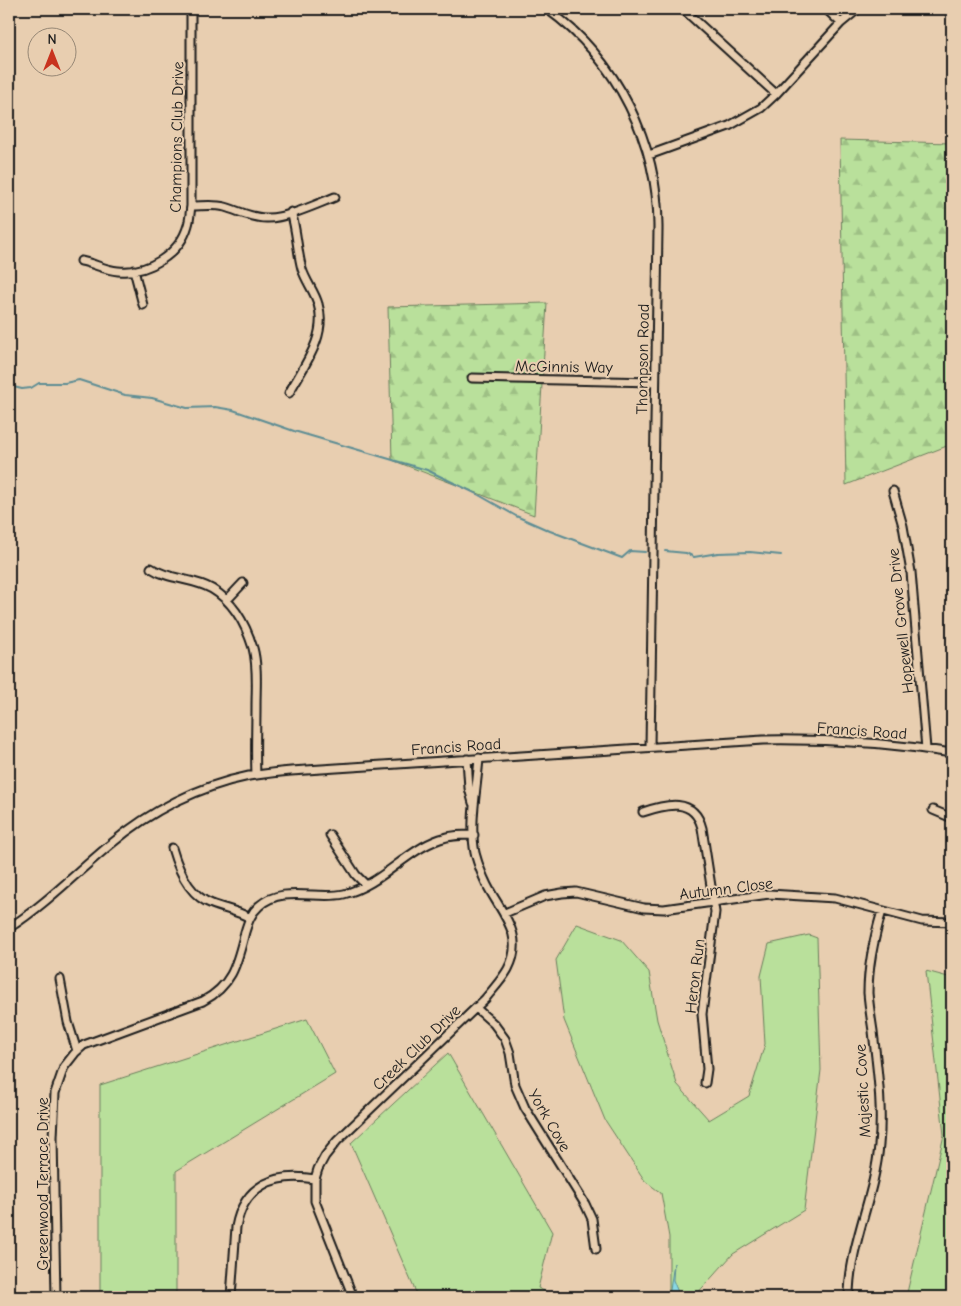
<svg xmlns="http://www.w3.org/2000/svg" width="961" height="1306" font-family="'Comic Neue',sans-serif">
<defs>
<pattern id="forest-firs" width="22" height="20" patternUnits="userSpaceOnUse" patternTransform="scale(1.25)"><rect width="22" height="20" fill="#b9e09b"/><path d="M5 1l3.5 6h-7zM16 11l3.5 6h-7z" fill="#9ec085"/></pattern>
</defs>
<rect width="100%" height="100%" fill="#e8ceb0"/>
<filter id="ink" filterUnits="userSpaceOnUse"><feTurbulence type="fractalNoise" baseFrequency=".02" numOctaves="2"/><feDisplacementMap in="SourceGraphic" scale="10" xChannelSelector="R" yChannelSelector="G"/><feConvolveMatrix kernelMatrix="1 2 1 2 8 2 1 2 1" color-interpolation-filters="sRGB"/></filter>
<g filter="url(#ink)">
<path fill="#b9e09b" stroke="#6a7e5c" d="M 577,924 L 621,940 L 649,972 L 657,1020 L 677,1084 L 709,1120 L 749,1096 L 765,1044 L 761,976 L 769,944 L 809,935 L 817,938 L 821,1070 L 804,1210 L 733,1254 L 694,1297 L 669,1294 L 669,1237 L 661,1193 L 645,1181 L 605,1120 L 564,1020 L 556,960 Z
M 926,971 L 952,978 L 952,1297 L 906,1297 L 944,1135 Z
M 307,1019 L 335,1074 L 176,1171 L 176,1297 L 100,1297 L 100,1085 Z
M 448,1053 L 552,1232 L 538,1288 L 556,1297 L 418,1297 L 351,1143 Z"/>
<path fill="url(#forest-firs)" stroke="#6a7e5c" d="M 840,140 L 952,143 L 952,444 L 846,485 Z
M 547,303 L 534,515 L 392,460 L 388,307 Z"/>
<path fill="#88d8e4" stroke="#5d8d94" d="M 674,1263 L 673,1280 L 680,1297 L 669,1297 Z"/>
<g fill="none" stroke-linecap="round" stroke-linejoin="round">
<path stroke="#5d8d94" stroke-width="2" d="M 9,386 L 22,389 L 31,388 L 39,383 L 65,383 L 79,380 L 125,395 L 152,398 L 187,408 L 215,407 L 233,410 L 294,431 L 427,470 L 477,494 L 516,516 L 550,531 L 622,558 L 630,551 L 645,552
M 665,551 L 686,553 L 694,557 L 718,553 L 750,552 L 781,555"/>
<g stroke="#1c1c1c" stroke-width="11">
<path id="minor" d="M 547,9 C 617,59 659,144 658,230 L 650,747
M 683,9 L 776,94
M 826,9 L 841,23
M 649,155 L 729,126 L 761,108 L 776,94 L 841,23 L 858,9
M 191,206 C 202,206 214,204 225,207 C 239,211 251,218 266,218 C 285,219 317,204 335,197
M 81,261 C 93,263 105,270 118,271 C 148,274 180,254 188,225 C 190,219 190,212 191,206 L 191,9
M 134,270 L 143,305
M 472,378 L 655,382
M 289,393 C 303,367 328,336 318,304 C 315,292 306,282 302,269 C 297,251 297,231 291,212
M 893,491 L 903,526 L 911,572 L 926,749
M 151,568 C 169,580 193,578 212,589 C 234,602 246,625 253,648 C 258,666 256,687 256,706 C 256,729 255,752 256,775
M 227,600 L 243,583
M 467,759 L 469,788 L 473,803
M 933,810 L 952,818
M 643,812 C 666,804 694,797 702,828 L 715,912 L 702,1014 L 707,1069 L 705,1083
M 330,835 L 356,875 L 366,885
M 172,848 C 178,869 189,896 212,904 C 225,909 238,911 250,918
M 505,913 L 545,896 L 562,893 L 576,892 L 644,908 L 664,909 L 769,894 L 835,898 L 922,921 L 952,922
M 9,928 C 46,904 77,872 111,844 C 150,811 199,786 249,776 C 263,774 277,772 291,771 L 763,740 C 827,739 889,743 952,753
M 60,979 L 68,1022 L 77,1051
M 476,1008 L 494,1024 L 505,1039 L 510,1053 L 515,1085 L 525,1108 L 585,1204 L 592,1219 L 596,1249
M 56,1297 L 53,1137 L 55,1093 L 64,1067 L 75,1053 L 84,1045 L 203,1001 C 233,985 237,963 245,932 C 248,922 251,913 259,906 C 282,885 317,900 344,894 C 381,885 405,851 440,839 C 451,835 462,835 474,835
M 231,1297 L 236,1227 C 244,1185 275,1172 315,1179
M 353,1297 L 315,1201 L 315,1179 L 318,1169 L 325,1156 L 337,1141 L 485,999 C 493,989 502,980 508,969 C 526,935 501,913 487,885 C 482,875 478,864 475,853 C 469,824 477,788 479,758
M 849,1297 C 849,1245 875,1196 879,1145 C 883,1106 877,1069 873,1031 C 871,1018 869,1005 868,993 C 868,965 874,938 882,911"/>
</g>
<use href="#minor" stroke="#e8ceb0" stroke-width="7"/>
</g>
</g>
<g text-anchor="middle" stroke-width="4" stroke-linejoin="round" paint-order="stroke">
<g font-size="16" fill="#1c1c1c" stroke="#e8ceb0">
<text transform="translate(176 137) rotate(-89)" y="6">Champions Club Drive</text>
<text transform="translate(642 359) rotate(-89)" y="6">Thompson Road</text>
<text transform="translate(564 366) rotate(1)" y="6">McGinnis Way</text>
<text transform="translate(900 621) rotate(-96)" y="6">Hopewell Grove Drive</text>
<text transform="translate(862 730) rotate(4)" y="6">Francis Road</text>
<text transform="translate(456 746) rotate(-4)" y="6">Francis Road</text>
<text transform="translate(726 888) rotate(-7)" y="6">Autumn Close</text>
<text transform="translate(694 976) rotate(-83)" y="6">Heron Run</text>
<text transform="translate(416 1047) rotate(-44)" y="6">Creek Club Drive</text>
<text transform="translate(862 1091) rotate(-93)" y="6">Majestic Cove</text>
<text transform="translate(550 1120) rotate(60)" y="6">York Cove</text>
<text transform="translate(42 1184) rotate(-90)" y="6">Greenwood Terrace Drive</text>
</g>
</g>
<rect width="961" height="1306" fill="none" stroke="#e8ceb0" stroke-width="30"/>
<rect x="15" y="15" width="931" height="1276" fill="none" stroke="#1c1c1c" stroke-width="2" filter="url(#ink)"/>
<g transform="translate(52 52)"><circle r="24" fill="#e8ceb0" stroke="#968775"/>
<path d="M0-4L9 19L0 12L-9 19Z" fill="#c8321e"/>
<text y="-8" font-size="14" font-weight="bold" text-anchor="middle" fill="#1c1c1c">N</text>
</g>
</svg>
